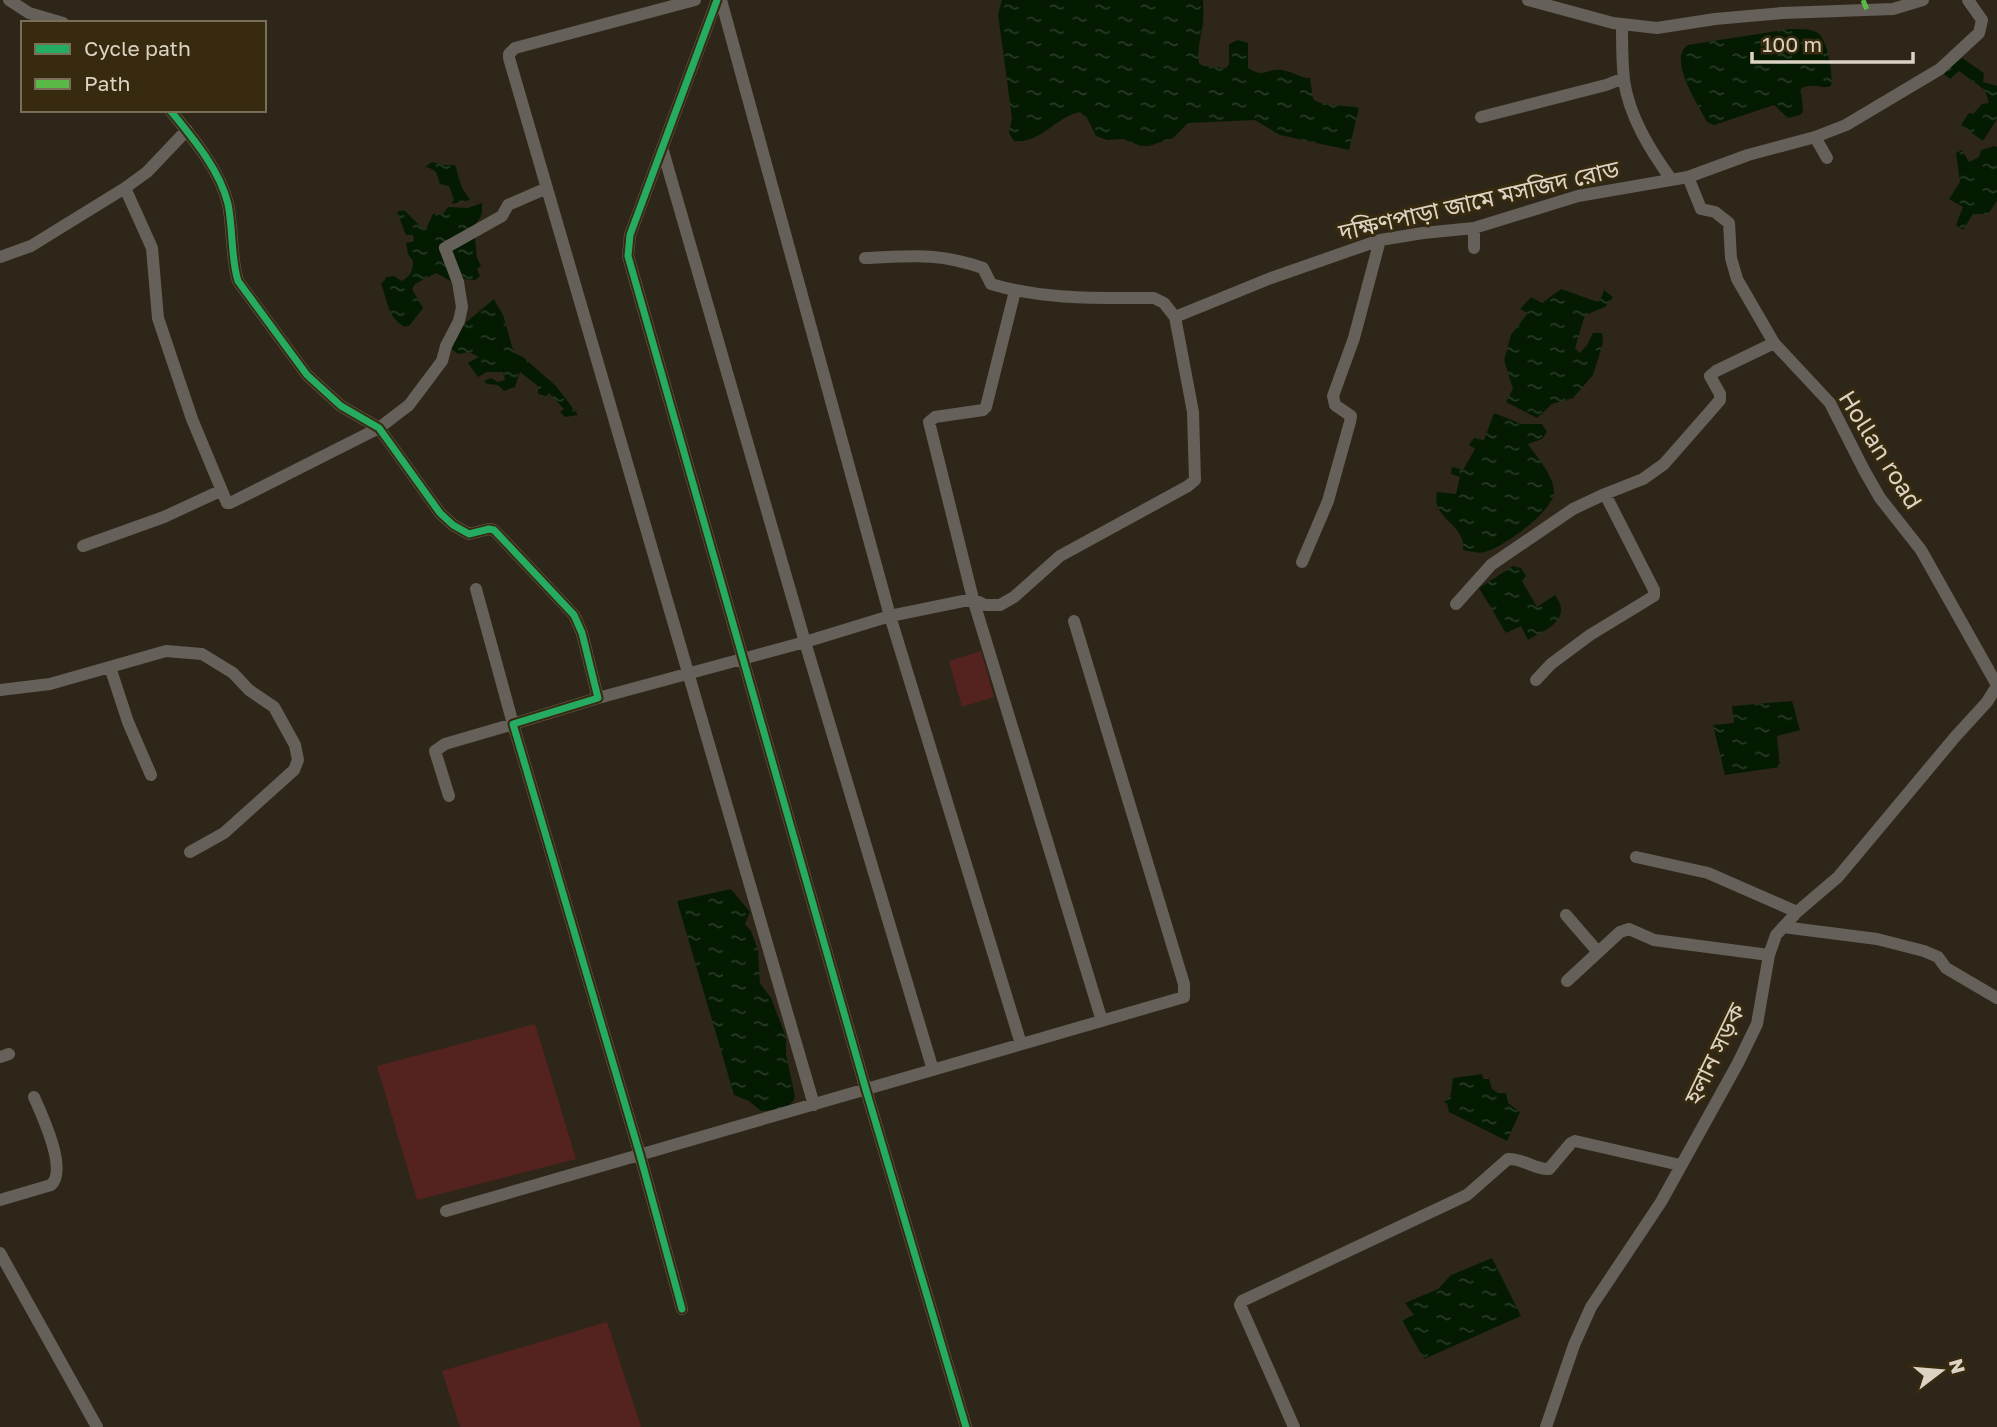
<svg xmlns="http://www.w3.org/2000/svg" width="1997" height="1427" font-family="'Golos Text','Noto Sans Bengali',sans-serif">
<defs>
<pattern id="water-ripples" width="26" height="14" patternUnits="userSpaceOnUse" patternTransform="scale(1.75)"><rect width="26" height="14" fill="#041b02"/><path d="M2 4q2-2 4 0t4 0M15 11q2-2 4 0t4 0" fill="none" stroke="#283b25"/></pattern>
</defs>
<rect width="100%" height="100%" fill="#2e2618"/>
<path fill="#55231f" d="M 981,651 L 994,697 L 962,707 L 949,661 Z
M 535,1024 L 576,1159 L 417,1200 L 377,1066 Z
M 607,1322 L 641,1427 L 460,1427 L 442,1371 Z"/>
<path fill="url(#water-ripples)" d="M 1002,0 L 1203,0 C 1203,7 1204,16 1203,23 C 1201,37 1197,49 1199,63 L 1203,66 L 1226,68 L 1229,64 L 1229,44 L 1238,40 L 1248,43 L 1248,68 C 1265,79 1266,68 1282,70 C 1292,71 1299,78 1310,78 L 1313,99 C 1324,108 1345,104 1359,108 L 1349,150 L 1280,135 L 1255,120 L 1188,123 L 1173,138 L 1149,146 L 1141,146 L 1123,139 L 1107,140 L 1096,136 L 1087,118 L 1080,112 C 1055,117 1041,144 1014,141 L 1009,133 L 1012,118 L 998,14 Z
M 1790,29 C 1799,29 1811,28 1818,33 C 1827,39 1834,76 1831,86 C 1821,90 1818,82 1801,88 L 1803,112 L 1800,115 L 1788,118 L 1774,105 L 1714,125 L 1707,122 C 1698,104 1667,59 1688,45 Z
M 1962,58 L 1984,73 L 1983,82 L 1997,86 L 1997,119 L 1983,141 L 1961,125 L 1969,113 L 1973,114 L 1982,104 L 1989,103 L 1985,90 L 1959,71 L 1950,79 L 1943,73 Z
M 1994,146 L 1997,147 L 1997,201 L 1988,214 L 1973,214 L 1963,230 L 1956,225 L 1963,207 L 1949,199 L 1960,182 L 1956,153 L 1962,150 L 1969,162 L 1979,157 L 1981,150 Z
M 432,162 L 445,165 L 455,165 L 462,188 L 470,200 L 451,204 L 454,200 L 449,186 L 440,184 L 436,172 L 430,168 L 425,167 Z
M 482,203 L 482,215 L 474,226 L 477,258 L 481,266 L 477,269 L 480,276 L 475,280 L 463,279 L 454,283 L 436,273 L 415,284 L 412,289 L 423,308 L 410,325 L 405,327 C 387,317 388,301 381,284 L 387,277 L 394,276 L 402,281 C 411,275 413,271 413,261 L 408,254 L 406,243 L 414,241 L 413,235 L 406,235 L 397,212 L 404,210 L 425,231 L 433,214 L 444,213 L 448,207 L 468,208 Z
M 1561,289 L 1595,301 L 1600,301 L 1604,290 L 1613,297 L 1605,307 L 1585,315 L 1575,348 L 1580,353 L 1587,345 L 1593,333 L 1602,333 L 1603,343 L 1593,375 L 1573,398 L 1552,404 L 1537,418 L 1506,402 L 1513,389 L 1504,360 L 1511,335 L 1528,313 L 1520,309 L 1531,297 L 1542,303 Z
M 494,299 L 503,315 L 514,353 L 523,357 L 556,386 L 578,415 L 565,417 L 560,412 L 564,409 L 549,393 L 546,396 L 538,394 L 538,386 L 520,372 L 515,387 L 504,391 L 498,385 L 487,384 L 484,381 L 491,378 L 498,382 L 505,380 L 503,372 L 487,372 L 478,377 L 468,363 L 479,357 L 469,352 L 458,354 L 447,345 L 458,329 Z
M 1494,413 L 1522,424 L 1542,424 L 1547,432 L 1542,439 L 1528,444 C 1537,457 1554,476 1554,492 C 1554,511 1502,548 1485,552 C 1478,554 1469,551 1463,550 C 1467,524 1430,519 1437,492 L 1456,494 L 1460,477 L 1451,474 L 1452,467 L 1463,470 L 1475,449 L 1469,445 L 1474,438 L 1484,440 Z
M 1513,566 L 1521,568 L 1526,576 L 1522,581 L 1537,607 L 1555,595 C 1573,620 1547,629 1528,640 L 1521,626 L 1506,633 L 1479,588 Z
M 1792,701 L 1800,730 L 1777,736 L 1780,767 L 1725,775 L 1713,725 L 1734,723 L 1732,706 Z
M 731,889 L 750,912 L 745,924 L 751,931 L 758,950 L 760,983 L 771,998 L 786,1037 L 786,1054 L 795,1097 C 790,1111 774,1110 761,1111 L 749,1101 L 734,1095 L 680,911 L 677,901 Z
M 1482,1074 L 1483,1079 L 1489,1079 L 1492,1089 L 1498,1093 L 1506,1093 L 1508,1103 L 1520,1112 L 1507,1141 L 1449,1112 L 1447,1103 L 1444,1103 L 1451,1094 L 1453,1078 Z
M 1492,1258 L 1521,1316 L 1424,1359 L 1402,1320 L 1414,1315 L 1405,1303 L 1438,1289 L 1451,1275 Z"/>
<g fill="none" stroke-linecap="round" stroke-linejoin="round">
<path stroke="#656059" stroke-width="12" d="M 9,0 L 29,13 L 63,23
M 695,0 L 515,48 L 509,54 L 509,58 L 814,1105
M 717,0 L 630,235 L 628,256 L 866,1090 L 966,1427
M 721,0 L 890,616 L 1021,1044
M 1528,0 L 1613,23 L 1657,28 L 1715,19 L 1782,13 L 1893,9 L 1923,0
M 1622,25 C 1622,43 1622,62 1624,80 C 1629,116 1650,150 1671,179
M 170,110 C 192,137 220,170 228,204 C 233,228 231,260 238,281 L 307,375 L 341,406 L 379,428 L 440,513 L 453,525 L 469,534 L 489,529 L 494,530 L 574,615 L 582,633 L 598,698 L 513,724 L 640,1155 L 682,1309
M 1481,117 L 1606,85 L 1624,78
M 1815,137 L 1827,158
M 663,151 L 805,642 L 933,1070
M 1688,177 L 1701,209 L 1715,212 L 1729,223 L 1731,258 L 1737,279 L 1774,343 L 1830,403 L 1864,470 L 1880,498 L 1921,550 L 1997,685
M 125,188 L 152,248 L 158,318 L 192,419 L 227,503 L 230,503 L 379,428 L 409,405 L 442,361 L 446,346 L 459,321 L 462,307 L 458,282 L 445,248 L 502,216 L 508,205 L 547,188
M 1474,248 L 1474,228
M 0,257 L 31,246 L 125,188 L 147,172 L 187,130
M 865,258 C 912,256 937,252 983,268 L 991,284 C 1044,300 1099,298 1154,298 L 1164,303 L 1175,317 L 1271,278 L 1380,240 L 1423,233 L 1474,228 L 1578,196 L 1688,177 L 1748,155 L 1815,137 L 1846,125 L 1940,69 L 1979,33 L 1982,20 L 1968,0
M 1015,291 L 986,407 L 983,410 L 935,417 L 929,422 L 973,599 L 1102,1021
M 83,546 L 164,517 L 220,491
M 1302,562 L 1328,501 L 1350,422 L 1351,416 L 1335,405 L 1333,396 L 1354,338 L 1380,240
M 1456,604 L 1491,565 L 1573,509 L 1605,494
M 110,667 L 128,722 L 151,775
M 1536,680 L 1551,664 L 1590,635 L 1654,596 L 1654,590 L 1605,494 L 1643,479 L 1664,464 L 1707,415 L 1720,400 L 1720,394 L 1710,376 L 1716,371 L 1774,343
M 0,690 L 50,684 L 166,651 L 202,654 L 233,673 L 249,690 L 274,707 L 295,745 L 298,760 L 294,770 L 224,833 L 190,852
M 598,698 L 805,642 L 890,616 L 973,599 L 985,605 L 1000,605 L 1014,597 L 1060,556 L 1188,486 L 1195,480 L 1193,412 L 1175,317
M 449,796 L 435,751 L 445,744 L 513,724 L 476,589
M 1636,857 L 1708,873 L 1797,912
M 1566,915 L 1598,952
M 1783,927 L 1877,939 L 1924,951 L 1938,957 L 1946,968 L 1997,998
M 1567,981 L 1620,932 L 1629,929 L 1654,940 L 1769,955
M 0,1057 L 9,1054
M 0,1200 L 51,1185 C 68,1170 42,1115 34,1097
M 446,1211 L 1184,997 L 1184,984 L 1074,621
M 0,1253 L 97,1427
M 1294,1427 L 1240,1305 L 1242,1301 L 1467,1195 L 1508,1159 C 1523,1158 1535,1170 1549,1169 L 1571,1143 L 1575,1141 L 1680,1165
M 1546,1427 L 1574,1345 L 1591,1307 L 1661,1202 L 1738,1063 L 1757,1024 L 1769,955 L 1776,935 L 1797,912 L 1838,877 L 1955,737 L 1987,702 L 1997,686"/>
<path stroke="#58b947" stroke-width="5" stroke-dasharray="10 5" stroke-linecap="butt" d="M 1863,0 L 1867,10"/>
<g stroke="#372a0f" stroke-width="11">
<path id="cycleway" d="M 717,0 L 630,235 L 628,256 L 866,1090 L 966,1427
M 170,110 C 192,137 220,170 228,204 C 233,228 231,260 238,281 L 307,375 L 341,406 L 379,428 L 440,513 L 453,525 L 469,534 L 489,529 L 494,530 L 574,615 L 582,633 L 598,698 L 513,724 L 640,1155 L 682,1309"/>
</g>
<use href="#cycleway" stroke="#26ab63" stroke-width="7"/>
</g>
<g text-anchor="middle" stroke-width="6" stroke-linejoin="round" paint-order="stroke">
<g font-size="24" fill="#dbd3c3" stroke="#372a0f">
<text transform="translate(1479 201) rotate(-13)" y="8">দক্ষিণপাড়া জামে মসজিদ রোড</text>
<text transform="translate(1880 450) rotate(58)" y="8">Hollan road</text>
<text transform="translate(1715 1054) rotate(-64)" y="8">হলান সড়ক</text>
</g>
</g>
<rect x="21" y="21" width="245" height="91" fill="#372a0f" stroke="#796e57" stroke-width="2"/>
<rect x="35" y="44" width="35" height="10" fill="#26ab63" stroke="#796e57" stroke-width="2"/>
<text x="84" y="56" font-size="21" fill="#dbd3c3">Cycle path</text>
<rect x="35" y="79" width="35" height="10" fill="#58b947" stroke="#796e57" stroke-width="2"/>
<text x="84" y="91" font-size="21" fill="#dbd3c3">Path</text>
<g transform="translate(1941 1371) rotate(74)" stroke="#372a0f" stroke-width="5" paint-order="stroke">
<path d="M0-5L12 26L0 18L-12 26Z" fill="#dbd3c3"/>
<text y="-10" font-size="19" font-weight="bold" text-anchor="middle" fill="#dbd3c3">N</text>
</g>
<path d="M1752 52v10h161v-10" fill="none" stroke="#dbd3c3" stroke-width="3.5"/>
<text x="1762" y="52" font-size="21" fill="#dbd3c3" stroke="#372a0f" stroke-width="5" paint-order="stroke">100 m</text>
</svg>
